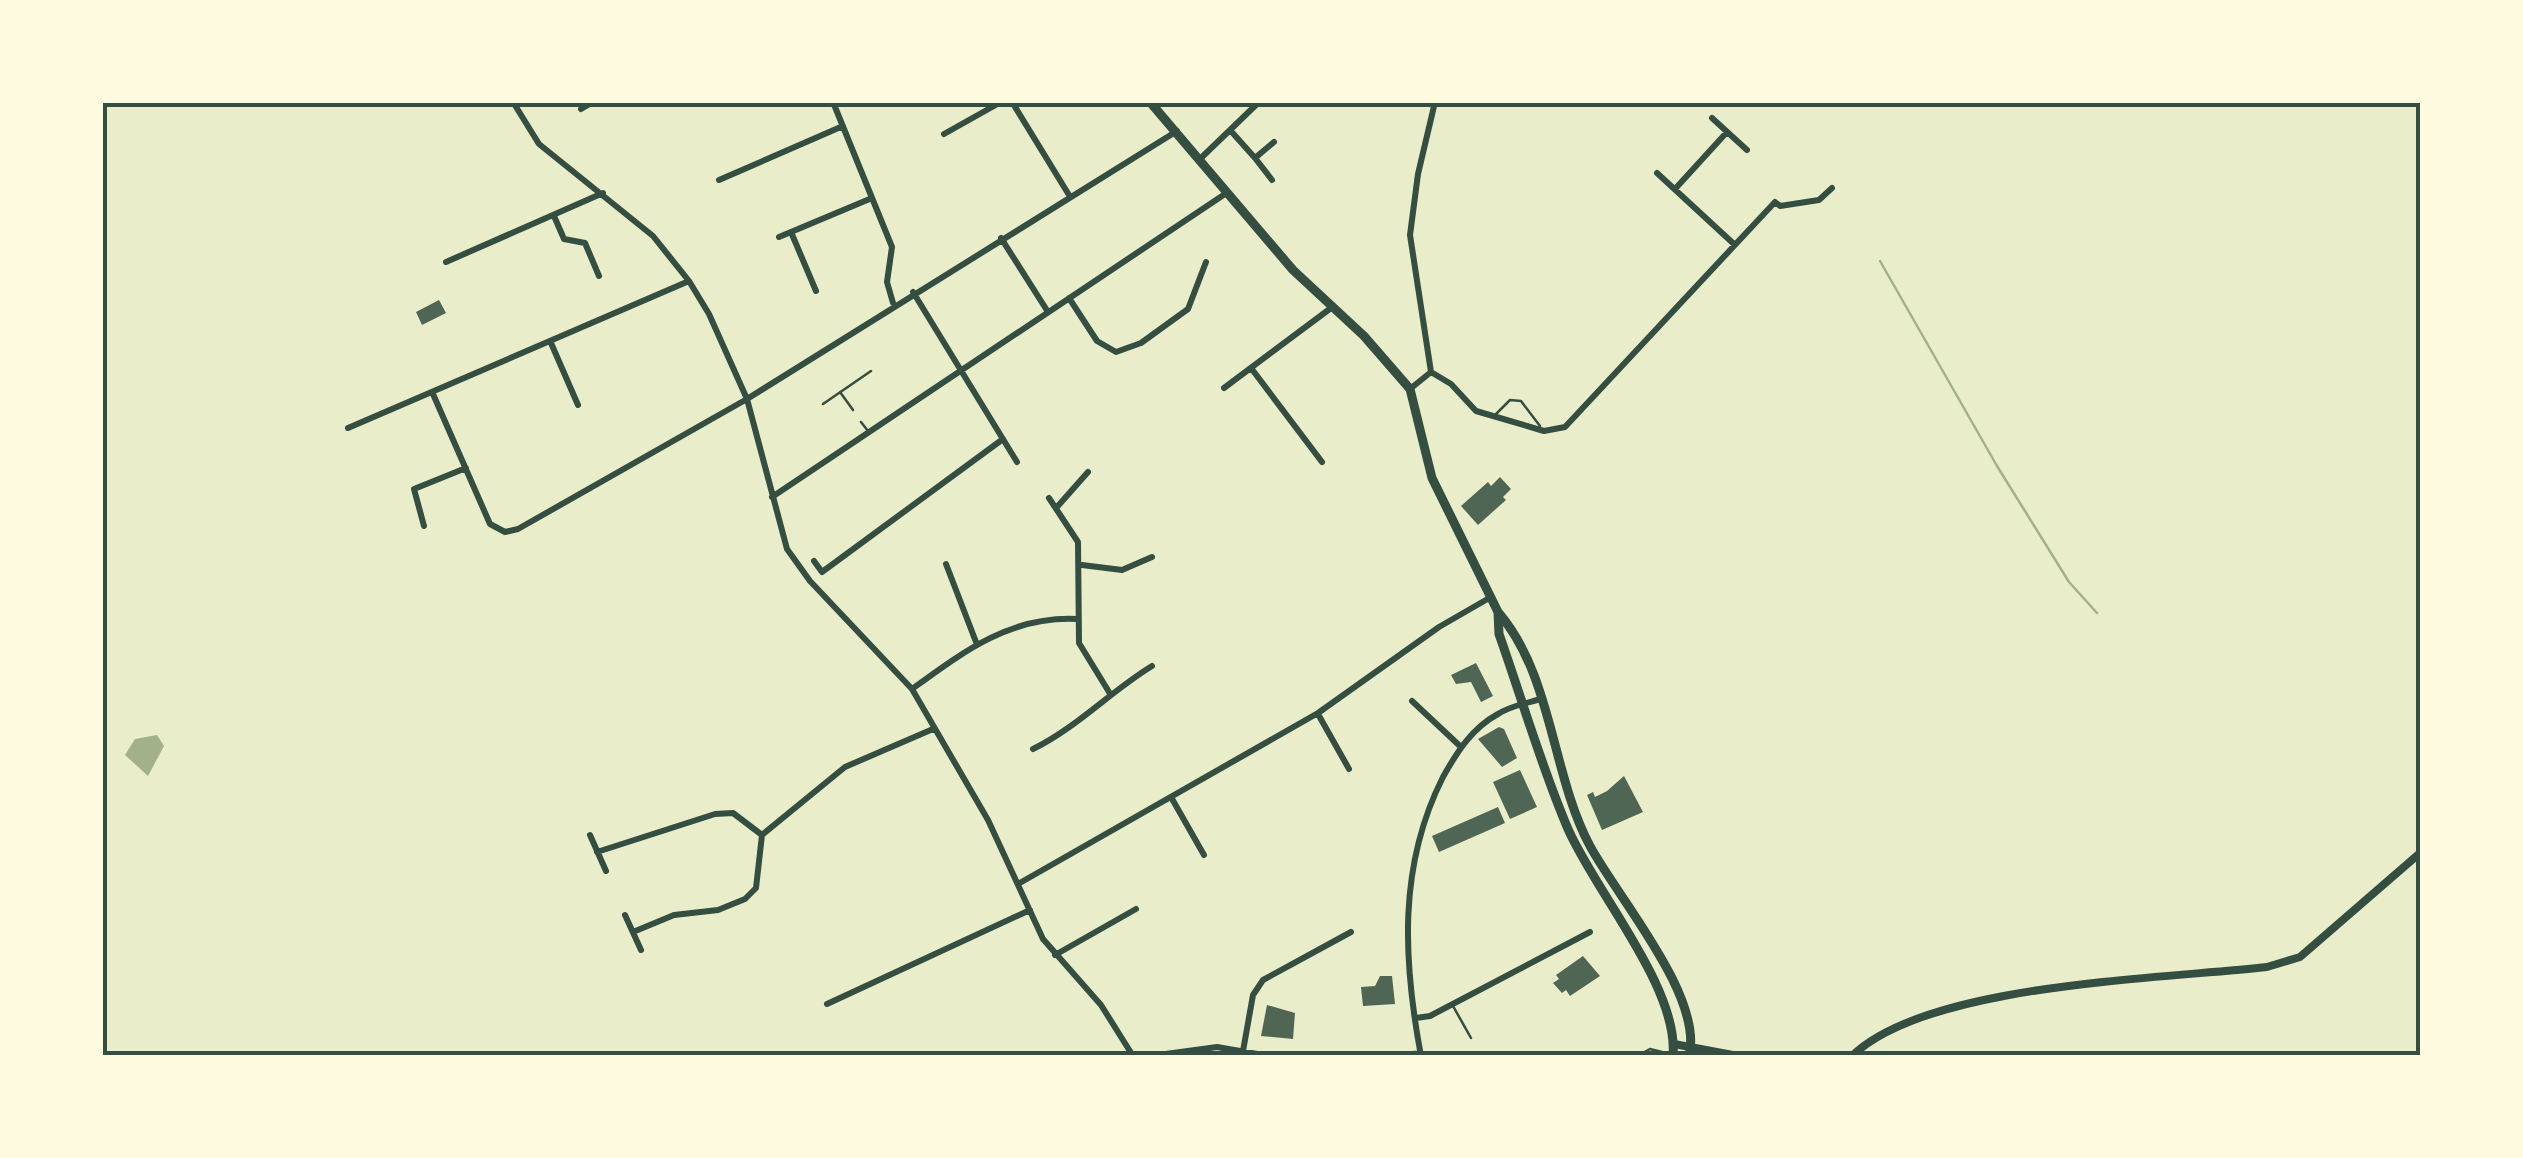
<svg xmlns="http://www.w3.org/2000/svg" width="2523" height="1158" font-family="Rubik,sans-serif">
<rect width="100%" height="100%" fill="#e9edc9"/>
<path fill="#a3b18a" d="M 157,735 L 164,746 L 148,776 L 125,755 L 135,739 Z"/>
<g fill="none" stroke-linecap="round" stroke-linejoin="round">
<path stroke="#a3b18a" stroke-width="2.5" d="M 1880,261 L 1997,466 L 2069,582 L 2097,613"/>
</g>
<path fill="#4f6655" d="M 439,300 L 446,313 L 422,325 L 416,312 Z
M 1500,477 L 1511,489 L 1503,497 L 1506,500 L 1478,525 L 1461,506 L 1488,482 L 1491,486 Z
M 1476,663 L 1493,696 L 1481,702 L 1471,682 L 1456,684 L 1451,675 Z
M 1499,727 L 1504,729 L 1517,758 L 1502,767 L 1478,739 Z
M 1520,770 L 1537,807 L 1510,819 L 1493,782 Z
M 1624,776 L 1643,812 L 1602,830 L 1587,795 L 1593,792 L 1595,797 L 1607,791 Z
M 1498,807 L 1505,823 L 1439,852 L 1432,836 Z
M 1583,956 L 1600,976 L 1570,996 L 1566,990 L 1562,993 L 1553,983 L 1559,979 L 1556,975 Z
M 1380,976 L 1392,976 L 1395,1004 L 1363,1006 L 1361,987 L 1375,986 Z
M 1267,1005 L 1295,1013 L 1293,1039 L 1261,1036 Z"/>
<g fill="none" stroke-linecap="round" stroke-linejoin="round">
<path stroke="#344e41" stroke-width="2.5" d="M 1637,1056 L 1650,1049 L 1662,1052"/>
<path stroke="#344e41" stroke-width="2.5" d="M 840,392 L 853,410
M 823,404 L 871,371
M 1496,414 L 1510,400 L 1521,401 L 1540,426
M 861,422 L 868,431
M 1453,1006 L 1471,1038"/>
<path stroke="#344e41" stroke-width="6" d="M 513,102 L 539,144 L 653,236 L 689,281 L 709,314 L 747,399 L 787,549 L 810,581 L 912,689 L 988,820 L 1043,939 L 1101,1005 L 1133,1056
M 833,102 L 892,247 L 887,282 L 893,303
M 1012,102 L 1069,195
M 581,109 L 593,102
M 1712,118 L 1747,150
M 1230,130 L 1255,158 L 1274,142
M 944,134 L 1001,102
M 1201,158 L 1259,102
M 1255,158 L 1272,180
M 1657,173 L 1735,245
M 719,180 L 843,126
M 1675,189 L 1727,132
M 554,216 L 564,239 L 585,243 L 599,276
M 791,232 L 816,291
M 779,237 L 872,198
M 1001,238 L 1048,312
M 446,262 L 603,193
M 913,292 L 1017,462
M 1069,298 L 1097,341 L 1116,352 L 1141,343 L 1188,309 L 1206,262
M 551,343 L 578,405
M 1251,368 L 1322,462
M 1431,372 L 1451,384 L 1476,411 L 1544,431 L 1565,427 L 1775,202 L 1780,206 L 1819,200 L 1832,188
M 1224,388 L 1331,308
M 1410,389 L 1431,372 L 1410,235 L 1418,174 L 1435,102
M 433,394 L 490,524 L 505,532 L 518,529 L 747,399 L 1177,131
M 348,428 L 689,281
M 772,497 L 1228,192
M 1049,498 L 1078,542 L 1079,643 L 1109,692
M 1057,507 L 1088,472
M 424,526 L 414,489 L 466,468
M 814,561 L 822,572 L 1003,439
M 946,564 L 976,642
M 1082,565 L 1122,570 L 1152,557
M 912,689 C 963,652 1010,616 1076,619
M 1412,701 L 1461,747
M 1318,714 L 1349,769
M 1033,749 C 1076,728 1111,691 1152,666
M 1171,797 L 1204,855
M 590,835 L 606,871
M 597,852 L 715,814 L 733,813 L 762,835 L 845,767 L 933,729
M 1018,884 L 1318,713 L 1439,627 L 1491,597
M 625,915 L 641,950
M 633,932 L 674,915 L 718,910 L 745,899 L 756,888 L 762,835
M 1055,955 L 1136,909
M 827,1004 L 1030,910
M 1416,1018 L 1430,1016 L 1590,932
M 1243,1051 L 1253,995 L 1263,980 L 1351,932
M 1151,1056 L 1217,1047 L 1269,1056
M 1395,1056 L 1421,1053
M 1421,1056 C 1403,960 1398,866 1443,777 C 1457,752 1472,728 1498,714 C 1510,706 1527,703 1541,699"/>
<path stroke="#344e41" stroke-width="8" d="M 1674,1044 L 1738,1056
M 1852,1056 C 1927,983 2163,979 2267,967 L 2300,957 L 2420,853"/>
<path stroke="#344e41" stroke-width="9" d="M 1150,102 L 1293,270 L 1364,336 L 1410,389 L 1432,478 L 1498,612 C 1553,676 1551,773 1590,846 C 1618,898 1704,997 1689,1056
M 1498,612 L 1499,634 C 1522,699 1541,766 1568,829 C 1596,893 1679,988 1673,1056"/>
</g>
<rect width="2523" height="1158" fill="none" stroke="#fefae0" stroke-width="210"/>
<rect x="105" y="105" width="2313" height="948" fill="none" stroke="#344e41" stroke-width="4"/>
</svg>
